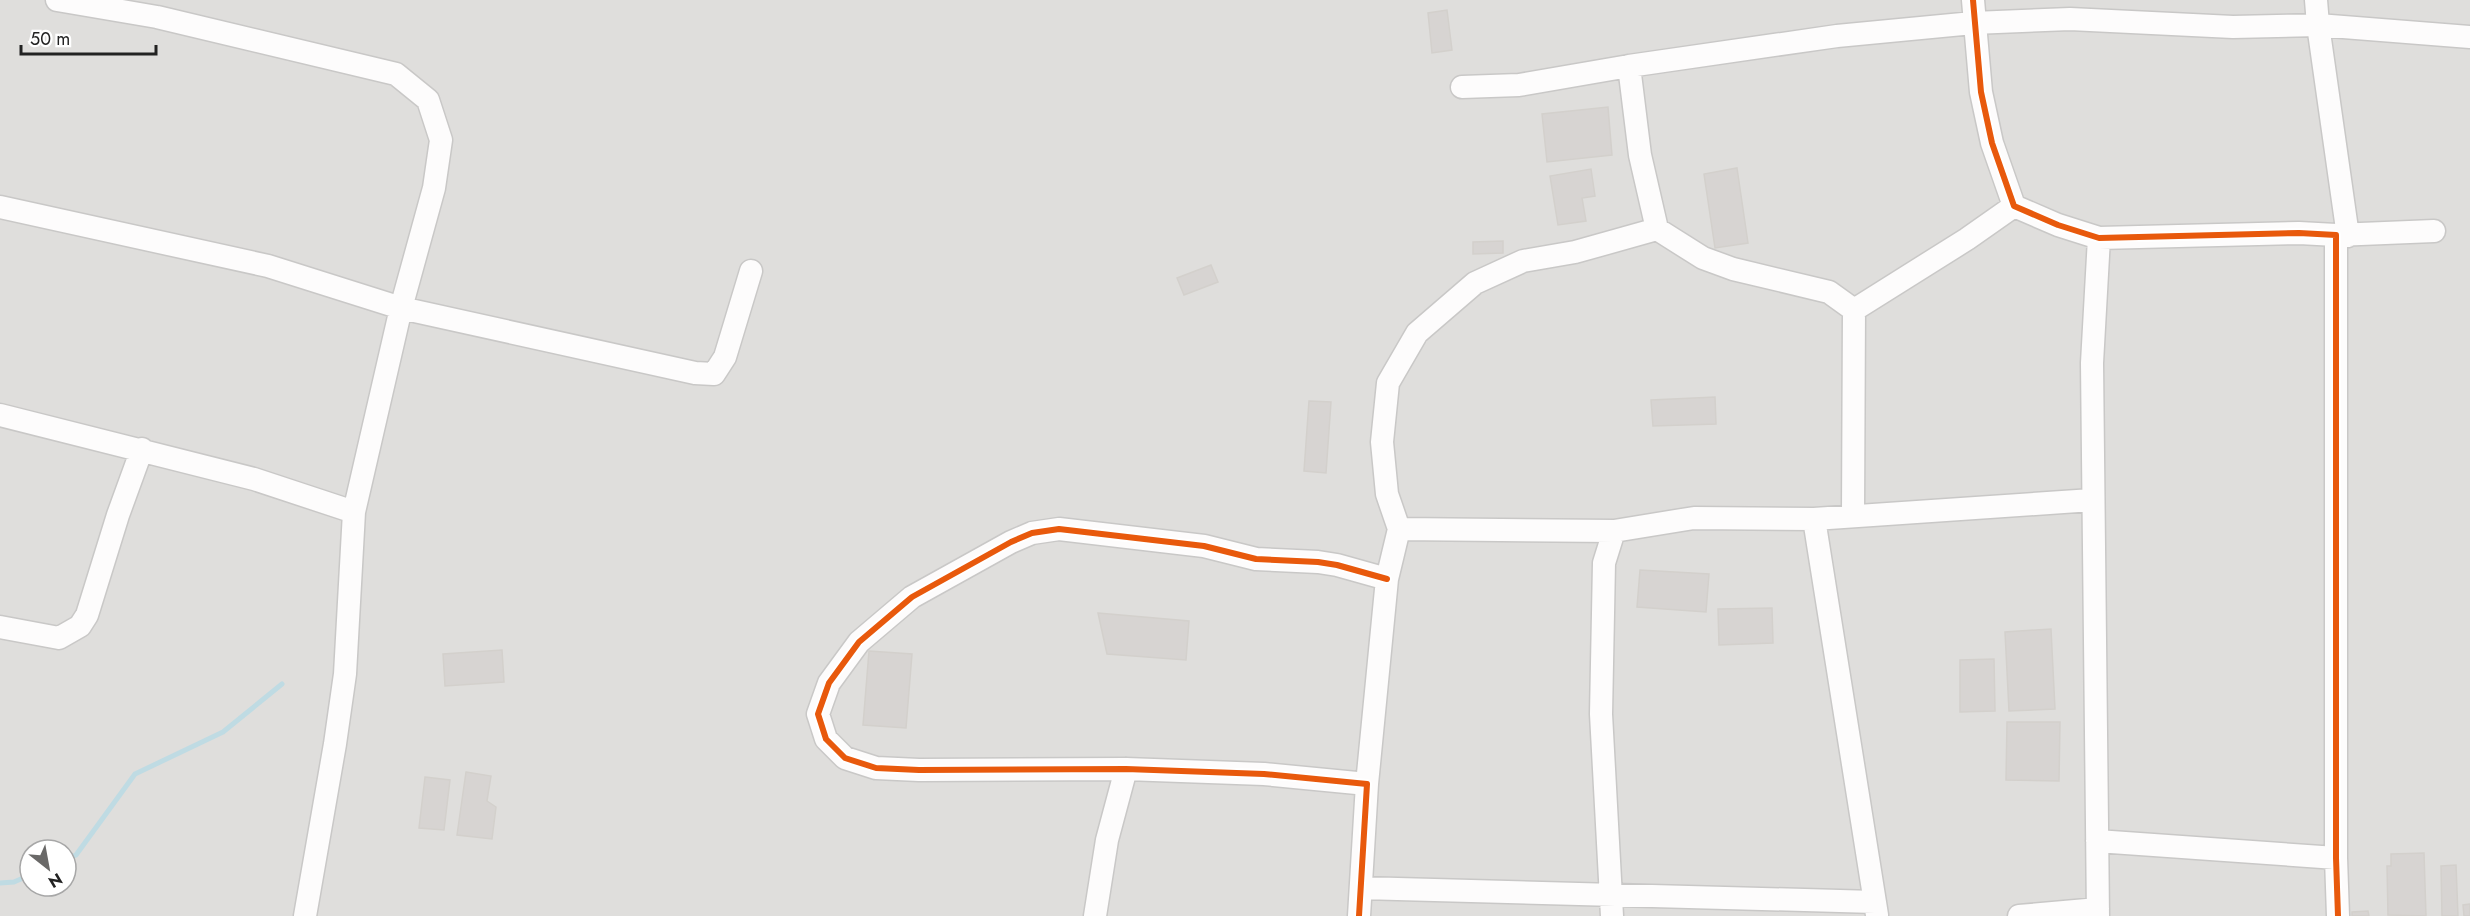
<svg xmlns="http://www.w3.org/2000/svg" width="2470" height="916" font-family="Jost,sans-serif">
<rect width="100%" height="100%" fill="#f0eeeb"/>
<path fill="#dfdedc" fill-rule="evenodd" d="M 0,0 L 2470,0 L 2470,916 L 0,916 ZM 30,850 L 66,850 L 66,886 L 30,886 Z"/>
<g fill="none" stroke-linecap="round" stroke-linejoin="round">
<path stroke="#bfdbe3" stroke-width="5" d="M 66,859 L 76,855 L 135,774 L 223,732 L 282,684
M 0,883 L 14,882 L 30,875"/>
</g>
<path fill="#d7d4d2" stroke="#d3d0cc" stroke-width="1.5" d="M 1447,10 L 1452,50 L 1432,53 L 1428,13 Z
M 1608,107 L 1612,155 L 1547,162 L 1542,114 Z
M 1737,168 L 1748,243 L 1715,248 L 1704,174 Z
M 1591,169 L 1595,196 L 1582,198 L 1586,221 L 1558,225 L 1550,176 Z
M 1503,241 L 1503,253 L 1473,254 L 1473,242 Z
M 1211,265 L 1218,282 L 1184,295 L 1177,278 Z
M 1715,397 L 1716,424 L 1653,426 L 1651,400 Z
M 1309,401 L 1331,402 L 1326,473 L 1304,471 Z
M 1640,570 L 1709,574 L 1706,612 L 1637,607 Z
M 1772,608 L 1773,643 L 1719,645 L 1718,609 Z
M 1098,613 L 1189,621 L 1186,660 L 1107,654 Z
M 2051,629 L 2055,709 L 2009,711 L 2005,632 Z
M 502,650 L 504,682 L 445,686 L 443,654 Z
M 869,651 L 912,654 L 906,728 L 863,725 Z
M 1994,659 L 1995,711 L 1960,712 L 1960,660 Z
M 2007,722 L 2060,722 L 2059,781 L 2006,780 Z
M 466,772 L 491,776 L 487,801 L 496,807 L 492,839 L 457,835 Z
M 425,777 L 450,780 L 444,830 L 419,828 Z
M 2424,853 L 2426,916 L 2388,915 L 2387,866 L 2391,866 L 2391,854 Z
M 2456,865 L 2458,916 L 2442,916 L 2441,866 Z
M 2470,904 L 2470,916 L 2464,916 L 2463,905 Z
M 2368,911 L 2369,916 L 2352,916 L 2352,912 Z"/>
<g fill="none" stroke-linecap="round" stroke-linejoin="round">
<g stroke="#c9c8c7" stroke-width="25">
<path id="minor" d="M 57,0 L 157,17 L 396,74 L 428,100 L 441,140 L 434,188 L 401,308 L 354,512 L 345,674 L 335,744 L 305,916
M 1973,0 L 1981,92 L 1992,143 L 2014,206 L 2058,225 L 2099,238 L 2299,233 L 2336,235 L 2336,858 L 2338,916
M 2316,0 L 2318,25 L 2348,236
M 1462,87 L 1519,85 L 1629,66 L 1837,36 L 1973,23 L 2070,19 L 2233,27 L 2318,25 L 2470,37
M 0,207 L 268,266 L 401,308 L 695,373 L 714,374 L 725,357 L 751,271
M 1657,229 L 1703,258 L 1733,269 L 1829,292 L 1854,310
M 2336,235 L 2434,231
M 0,415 L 254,479 L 354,512
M 1853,515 L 1854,310 L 1967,239 L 2014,206
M 1814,519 L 1877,915
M 1399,529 L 1387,494 L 1382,442 L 1388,383 L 1417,333 L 1475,283 L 1523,261 L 1575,252 L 1657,229 L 1640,155 L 1629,66
M 0,627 L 59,638 L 80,626 L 87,615 L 118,515 L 142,449
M 1367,784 L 1387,579 L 1399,529 L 1614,531
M 2097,841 L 2336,858
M 1361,888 L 1875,902
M 1095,916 L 1107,840 L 1126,769
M 1359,916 L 1367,784 L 1264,774 L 1126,769 L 919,770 L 876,768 L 845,758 L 826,739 L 818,714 L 829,683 L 859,642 L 912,597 L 1011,542 L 1032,533 L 1059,529 L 1204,546 L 1256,559 L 1318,562 L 1337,565 L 1387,579
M 1612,916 L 1601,714 L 1604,563 L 1614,531 L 1694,518 L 1814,519 L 2092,500
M 2019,916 L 2098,909
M 2098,916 L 2092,363 L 2099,238"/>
</g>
<use href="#minor" stroke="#fdfcfc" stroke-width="22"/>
<g stroke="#fff" stroke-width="10">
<path id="cycleway" d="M 1973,0 L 1981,92 L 1992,143 L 2014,206 L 2058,225 L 2099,238 L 2299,233 L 2336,235 L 2336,858 L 2338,916
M 1359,916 L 1367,784 L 1264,774 L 1126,769 L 919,770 L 876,768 L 845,758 L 826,739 L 818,714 L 829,683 L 859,642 L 912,597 L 1011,542 L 1032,533 L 1059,529 L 1204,546 L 1256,559 L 1318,562 L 1337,565 L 1387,579"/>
</g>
<use href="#cycleway" stroke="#e8590c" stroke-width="6"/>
</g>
<g transform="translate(48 868) rotate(149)"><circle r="28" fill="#ffffff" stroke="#a7a7a7" stroke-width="1.5"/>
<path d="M0-4.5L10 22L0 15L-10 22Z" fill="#6a6968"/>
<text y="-9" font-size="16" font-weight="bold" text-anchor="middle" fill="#222222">N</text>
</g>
<path d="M21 45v9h135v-9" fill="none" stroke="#222222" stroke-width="3"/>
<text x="30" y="45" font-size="18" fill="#222222" stroke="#ffffff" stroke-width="4.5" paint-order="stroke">50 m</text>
</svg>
